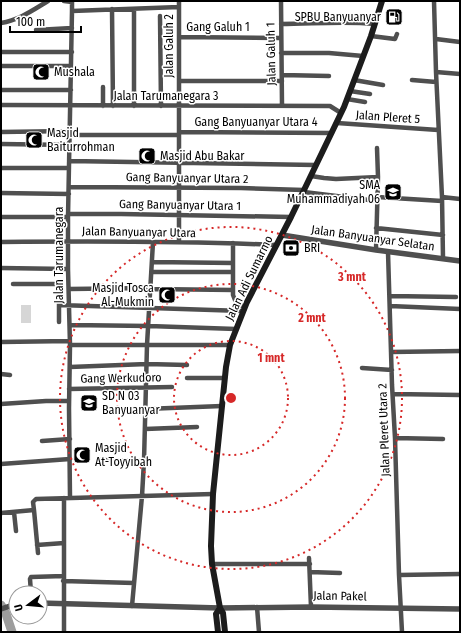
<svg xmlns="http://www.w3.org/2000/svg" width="461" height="633" font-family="'Fira Sans Condensed',sans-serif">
<rect width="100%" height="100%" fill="#fff"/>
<path fill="#d6d6d6" d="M 21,305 L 31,305 L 31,323 L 21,323 Z"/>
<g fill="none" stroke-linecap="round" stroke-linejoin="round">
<path stroke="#9d9d9d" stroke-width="9" d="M 1,605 L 6,614 L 12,632"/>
<path stroke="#4f4f4f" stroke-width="4.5" d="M 64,1 L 72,2 L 72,11 L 68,217 L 68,269 L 70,345 L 69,408 L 70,498
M 179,1 L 179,242
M 281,1 L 282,106
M 434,1 L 436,72 L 442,197 L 443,258
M 112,9 L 113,106
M 72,11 L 179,7
M 160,16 L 161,106
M 1,23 C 19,20 33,10 48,1
M 281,24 C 312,24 343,21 375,24
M 36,30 L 72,28
M 371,36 L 395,39 L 397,34
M 179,37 L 281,38
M 436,39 L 460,42
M 1,52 L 72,52
M 281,53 L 329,53 L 363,56
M 1,66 L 71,66
M 436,72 L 460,74
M 282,75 L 329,76
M 354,80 L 383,85
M 412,80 L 436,82
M 179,81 L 282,81
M 103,87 L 103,106
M 1,90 L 71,90
M 350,91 L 370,94
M 347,99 L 365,102
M 1,105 L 330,106 L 341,113
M 134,106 L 134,9
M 337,123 L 438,130
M 1,132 L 70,131
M 180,132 L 332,133
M 70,135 L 179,135
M 1,144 L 70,145
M 69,161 L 316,165
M 1,168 L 69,168
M 311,176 L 324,178 L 336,179 L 378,177
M 69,187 L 241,188 L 304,190
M 304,192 L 377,201
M 1,193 L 69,194
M 377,197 L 442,201
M 442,197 L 460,199
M 68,214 L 121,214 L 291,217
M 1,217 L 68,217
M 376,228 L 443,235
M 1,242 C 93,241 185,241 277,245
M 233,243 L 233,295 C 235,302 238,305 245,307
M 376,250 L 378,177 L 377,148
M 388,252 L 392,385 L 395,438 L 399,575 L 402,632
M 152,262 L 233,263
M 1,268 L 68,269
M 152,272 L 233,272
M 13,284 L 59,284 L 59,322
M 69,289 L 150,288
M 150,289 L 233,290
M 390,296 L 456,297
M 59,305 L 243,311
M 390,306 L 460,309
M 70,325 L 149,326 L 236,329
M 1,342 L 70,341
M 70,345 L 230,345
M 391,352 L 460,351
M 70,367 L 147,364 L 187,365
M 362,368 L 392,370
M 1,374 L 10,375
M 187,378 L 225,378
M 69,389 L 172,387
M 393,394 L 460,395
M 1,404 L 46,401 L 69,401
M 145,409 L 222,406
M 145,429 L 197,427
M 395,438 L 443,439
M 42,441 L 70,439
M 99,460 L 144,461
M 1,464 L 70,459
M 34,510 L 38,553
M 14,512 L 16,531
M 1,513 L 34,510 L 33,502 L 36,499 L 213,494
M 37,545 L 64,543
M 309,558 L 311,607
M 212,564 L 310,564
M 310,572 L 340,573
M 399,575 L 460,574
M 63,581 L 134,583
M 31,593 L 30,579 L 31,577 L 64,576
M 132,606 L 142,496 L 144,461 L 147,345 L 153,242
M 257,607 L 259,632
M 64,632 L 64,498"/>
<path stroke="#4f4f4f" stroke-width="5.5" d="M 282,235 L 376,250 L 460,261
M 40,603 L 220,608 L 311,607 L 460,609
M 1,609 L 16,604"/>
<path stroke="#1c1c1c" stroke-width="6" d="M 218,632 L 216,614 L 220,608
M 225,632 L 223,613 L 220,608 L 212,564 L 211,546 L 213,494 L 226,367 L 230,345 L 247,302 L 291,217 L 344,107 L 371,36 L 382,1"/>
</g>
<g fill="none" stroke="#d62828" stroke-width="2" stroke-dasharray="2 4">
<circle cx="231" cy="398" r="57"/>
<circle cx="231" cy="398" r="114"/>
<circle cx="231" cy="398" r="171"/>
</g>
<defs>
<g id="fuel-square" transform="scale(0.9)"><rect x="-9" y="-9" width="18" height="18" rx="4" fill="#000" stroke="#fff"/><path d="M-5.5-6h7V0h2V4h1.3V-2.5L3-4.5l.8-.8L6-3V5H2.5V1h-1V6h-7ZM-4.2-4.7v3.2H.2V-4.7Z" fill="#fff"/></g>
<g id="mosque-square" transform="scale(0.9)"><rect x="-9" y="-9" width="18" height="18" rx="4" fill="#000" stroke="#fff"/><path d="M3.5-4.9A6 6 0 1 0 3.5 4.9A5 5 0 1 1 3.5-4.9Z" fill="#fff"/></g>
<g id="school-square" transform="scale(0.9)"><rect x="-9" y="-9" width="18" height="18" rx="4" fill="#000" stroke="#fff"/><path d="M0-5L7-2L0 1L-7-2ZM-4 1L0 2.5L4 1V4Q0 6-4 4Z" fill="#fff"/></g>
<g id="bank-square" transform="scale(0.9)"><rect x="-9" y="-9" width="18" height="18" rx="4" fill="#000" stroke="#fff"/><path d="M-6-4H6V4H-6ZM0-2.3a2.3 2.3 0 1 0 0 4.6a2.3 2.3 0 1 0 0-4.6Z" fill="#fff"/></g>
</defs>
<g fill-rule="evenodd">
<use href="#fuel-square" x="394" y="17"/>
<use href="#mosque-square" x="41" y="72"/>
<use href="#mosque-square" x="34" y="140"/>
<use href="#mosque-square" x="147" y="156"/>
<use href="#school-square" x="393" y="192"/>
<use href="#bank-square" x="291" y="248"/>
<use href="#mosque-square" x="167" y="295"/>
<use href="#school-square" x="89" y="403"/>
<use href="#mosque-square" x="82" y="455"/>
</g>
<g text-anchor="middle" stroke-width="3" stroke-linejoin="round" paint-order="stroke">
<g font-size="12" fill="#000" stroke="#fff" text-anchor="start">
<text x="381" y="21" text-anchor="end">SPBU Banyuanyar</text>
<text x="54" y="76">Mushala</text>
<text x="47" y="137">Masjid<tspan x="47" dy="14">Baiturrohman</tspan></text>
<text x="160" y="160">Masjid Abu Bakar</text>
<text x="380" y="189" text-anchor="end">SMA<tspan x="380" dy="14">Muhammadiyah 06</tspan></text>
<text x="304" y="252">BRI</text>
<text x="154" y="292" text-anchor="end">Masjid Tosca<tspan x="154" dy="14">Al-Mukmin</tspan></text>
<text x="102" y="400">SD N 03<tspan x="102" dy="14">Banyuanyar</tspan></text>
<text x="95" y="452">Masjid<tspan x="95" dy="14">At-Toyyibah</tspan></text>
</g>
<g font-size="12" fill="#000" stroke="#fff">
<text x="218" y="31">Gang Galuh 1</text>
<text transform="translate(169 46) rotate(-90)" y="4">Jalan Galuh 2</text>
<text transform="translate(271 54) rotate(-91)" y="4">Jalan Galuh 1</text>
<text x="166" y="100">Jalan Tarumanegara 3</text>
<text transform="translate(388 117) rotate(4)" y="4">Jalan Pleret 5</text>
<text x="256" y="126">Gang Banyuanyar Utara 4</text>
<text transform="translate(187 178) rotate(1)" y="4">Gang Banyuanyar Utara 2</text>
<text transform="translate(180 205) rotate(1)" y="4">Gang Banyuanyar Utara 1</text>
<text transform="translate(139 232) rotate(1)" y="4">Jalan Banyuanyar Utara</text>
<text transform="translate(373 238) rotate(8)" y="4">Jalan Banyuanyar Selatan</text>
<text transform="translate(59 255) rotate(-90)" y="4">Jalan Tarumanegara</text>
<text transform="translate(249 278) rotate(-64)" y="4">Jalan Adi Sumarmo</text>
<text transform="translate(121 378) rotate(-1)" y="4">Gang Werkudoro</text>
<text transform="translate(384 430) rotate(-92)" y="4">Jalan Pleret Utara 2</text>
<text transform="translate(340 596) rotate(1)" y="4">Jalan Pakel</text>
</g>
</g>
<circle cx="231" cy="398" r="6" fill="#d62828" stroke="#fff" stroke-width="2"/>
<g font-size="12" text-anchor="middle" font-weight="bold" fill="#d62828" stroke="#fff" stroke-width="3" stroke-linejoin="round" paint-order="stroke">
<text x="352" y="281">3 mnt</text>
<text x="312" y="322">2 mnt</text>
<text x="271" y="362">1 mnt</text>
</g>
<rect width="461" height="633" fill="none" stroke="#000000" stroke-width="4"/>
<g transform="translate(28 605) rotate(254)"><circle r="19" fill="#ffffff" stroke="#999999"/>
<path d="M0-3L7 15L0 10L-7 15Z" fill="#000000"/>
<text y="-6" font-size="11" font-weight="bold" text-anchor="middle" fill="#000000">U</text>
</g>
<path d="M10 26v6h71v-6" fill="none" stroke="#000000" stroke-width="2"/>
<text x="16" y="26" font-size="12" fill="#000000" stroke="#ffffff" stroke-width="3" paint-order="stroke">100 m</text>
</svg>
